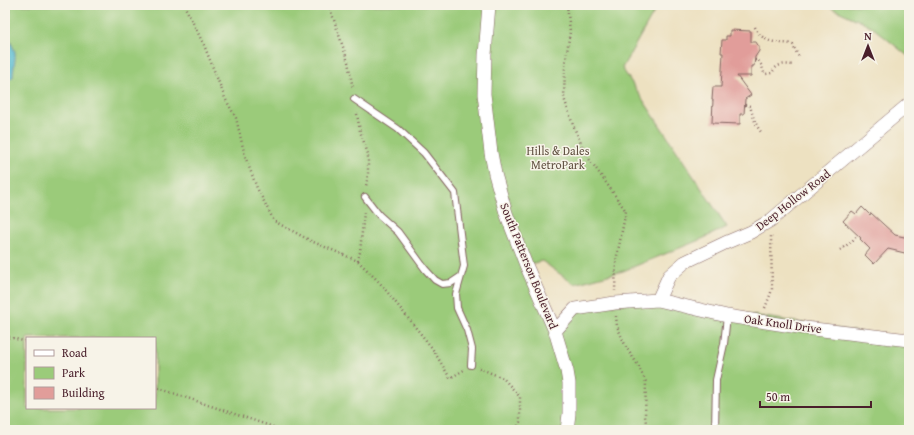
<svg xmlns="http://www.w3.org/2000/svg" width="914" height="435" font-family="'Gentium Book Plus',serif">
<rect width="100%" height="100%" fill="#f7f3e8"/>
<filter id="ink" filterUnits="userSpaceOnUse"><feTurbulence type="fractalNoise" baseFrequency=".025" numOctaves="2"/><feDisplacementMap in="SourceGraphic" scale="8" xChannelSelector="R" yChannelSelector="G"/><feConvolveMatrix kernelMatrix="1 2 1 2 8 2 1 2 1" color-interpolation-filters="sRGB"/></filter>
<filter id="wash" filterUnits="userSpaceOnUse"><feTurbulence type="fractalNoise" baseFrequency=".012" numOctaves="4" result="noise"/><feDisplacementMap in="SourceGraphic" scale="16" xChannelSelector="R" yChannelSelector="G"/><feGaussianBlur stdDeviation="0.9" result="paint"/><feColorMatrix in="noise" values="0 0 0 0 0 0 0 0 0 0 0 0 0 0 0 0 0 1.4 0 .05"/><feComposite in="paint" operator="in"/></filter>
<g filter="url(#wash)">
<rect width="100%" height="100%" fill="#ede1c1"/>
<path fill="#9bcb7a" stroke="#727552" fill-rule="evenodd" d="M 5,5 L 658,5 L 622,68 L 727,227 L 702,239 L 623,271 L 574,284 L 542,261 L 526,265 L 554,331 L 575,309 L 658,300 L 909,340 L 909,430 L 5,430 ZM 27,338 L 155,338 L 155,408 L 27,408 Z
M 825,5 L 909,5 L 909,57 L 871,26 Z"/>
<path fill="#54bbd2" stroke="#4f6d7e" d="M 5,5 L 10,5 C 11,15 7,24 8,34 C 9,40 13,46 15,52 C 16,60 13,69 13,77 L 5,82 Z"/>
<g id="blocks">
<path fill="#e19d9a" d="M 730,30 L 751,31 L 751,42 L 756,42 L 759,47 L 759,51 L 755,57 L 754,66 L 751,66 L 751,76 L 737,76 L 751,95 L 745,99 L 744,114 L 740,114 L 740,124 L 712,123 L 713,100 L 712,100 L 713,87 L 721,87 L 723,53 L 721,53 L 722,40 L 726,40 L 726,36 L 730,36 Z
M 862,207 L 870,215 L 871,213 L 895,235 L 909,238 L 909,254 L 888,249 L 874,264 L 865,255 L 870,249 L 860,239 L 861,238 L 843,221 L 852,211 L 856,214 Z"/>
</g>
</g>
<g filter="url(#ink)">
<use href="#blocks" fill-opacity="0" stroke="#836360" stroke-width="1"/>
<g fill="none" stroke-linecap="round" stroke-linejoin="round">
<g stroke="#836360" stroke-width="8">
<path id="service" d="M 354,99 L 398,129 L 424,153 L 455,193 L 464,266 L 456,294 L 457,308 L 467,330 L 472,349 L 471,365
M 365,197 L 379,215 L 398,232 L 425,269 L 435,280 L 442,284 L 451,283 L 460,277
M 715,430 L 716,380 L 724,344 L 727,316"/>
</g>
<g stroke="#836360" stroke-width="14">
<path id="minor" d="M 489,5 L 485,55 L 484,94 L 491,153 L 495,174 L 506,213 L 526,265 L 555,331 L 567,371 L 569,383 L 569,414 L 567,430
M 658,300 L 669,276 L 685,262 L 725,243 L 751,232 L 771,220 L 909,104
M 555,331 L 575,309 L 615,303 L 658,300 L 727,316 L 805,328 L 909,340"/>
</g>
<path stroke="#836360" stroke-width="2.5" stroke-dasharray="1 3" stroke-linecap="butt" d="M 184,5 L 204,45 L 225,98 L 236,118 L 245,156 L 257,188 L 274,221 L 311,241 L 358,261 L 380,283 L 432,348 L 450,378 L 464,370
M 329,5 L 348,62 L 353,89
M 567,5 L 570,31 L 565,66 L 564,98 L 573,125 L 585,153 L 626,211 L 616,261 L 615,291
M 755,27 C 758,35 766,41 775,42 C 782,44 786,42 793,45 L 795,50 L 799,57
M 755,60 L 758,60 L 762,66 L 764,73 L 766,74 L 772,73 C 777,63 784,64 794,65
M 745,105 L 750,106 C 753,116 755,125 762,133
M 357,114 L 360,131 L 368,154 L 368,173 L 366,187
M 840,250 L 851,242 L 858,235
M 358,261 L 360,252 L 364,212
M 765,308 L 772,290 L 771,236
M 616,316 L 617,326 L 626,347 L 638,365 L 646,382 L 645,416 L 647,430
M 5,336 L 27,342
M 479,368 L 503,378 L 520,397 L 520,422 L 516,430
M 155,387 L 282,430"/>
<use href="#service" stroke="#fff" stroke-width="6"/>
<use href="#minor" stroke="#fff" stroke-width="13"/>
</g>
</g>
<g text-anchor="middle" stroke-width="3" stroke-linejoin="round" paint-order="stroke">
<g font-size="12" fill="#625343" stroke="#f7f3e8">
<text x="558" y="155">Hills &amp; Dales<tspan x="558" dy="14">MetroPark</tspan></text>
</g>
<g font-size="12" fill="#4a1f2b" stroke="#f7f3e8">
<text transform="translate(793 200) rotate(-38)" y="4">Deep Hollow Road</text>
<text transform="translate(529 266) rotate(68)" y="4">South Patterson Boulevard</text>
<text transform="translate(783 324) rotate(8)" y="4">Oak Knoll Drive</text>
</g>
</g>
<rect width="914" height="435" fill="none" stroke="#f7f3e8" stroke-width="20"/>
<rect x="26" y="337" width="130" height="72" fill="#f7f3e8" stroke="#b29e9c"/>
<rect x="34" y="350" width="20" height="6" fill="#ffffff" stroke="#b29e9c"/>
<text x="62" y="357" font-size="12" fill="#4a1f2b">Road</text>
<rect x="34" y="367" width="20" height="12" fill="#9bcb7a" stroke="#b29e9c"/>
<text x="62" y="377" font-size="12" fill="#4a1f2b">Park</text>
<rect x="34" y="387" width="20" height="12" fill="#e19d9a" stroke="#b29e9c"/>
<text x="62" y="397" font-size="12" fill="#4a1f2b">Building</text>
<g transform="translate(868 46)" stroke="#f7f3e8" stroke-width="3" paint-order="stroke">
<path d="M0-3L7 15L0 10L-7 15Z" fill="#4a1f2b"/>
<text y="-6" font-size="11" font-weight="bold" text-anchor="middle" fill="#4a1f2b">N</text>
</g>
<path d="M760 401v6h111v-6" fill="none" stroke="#4a1f2b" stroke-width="2"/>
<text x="766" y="401" font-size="12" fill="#4a1f2b" stroke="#f7f3e8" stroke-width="3" paint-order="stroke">50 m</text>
</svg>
